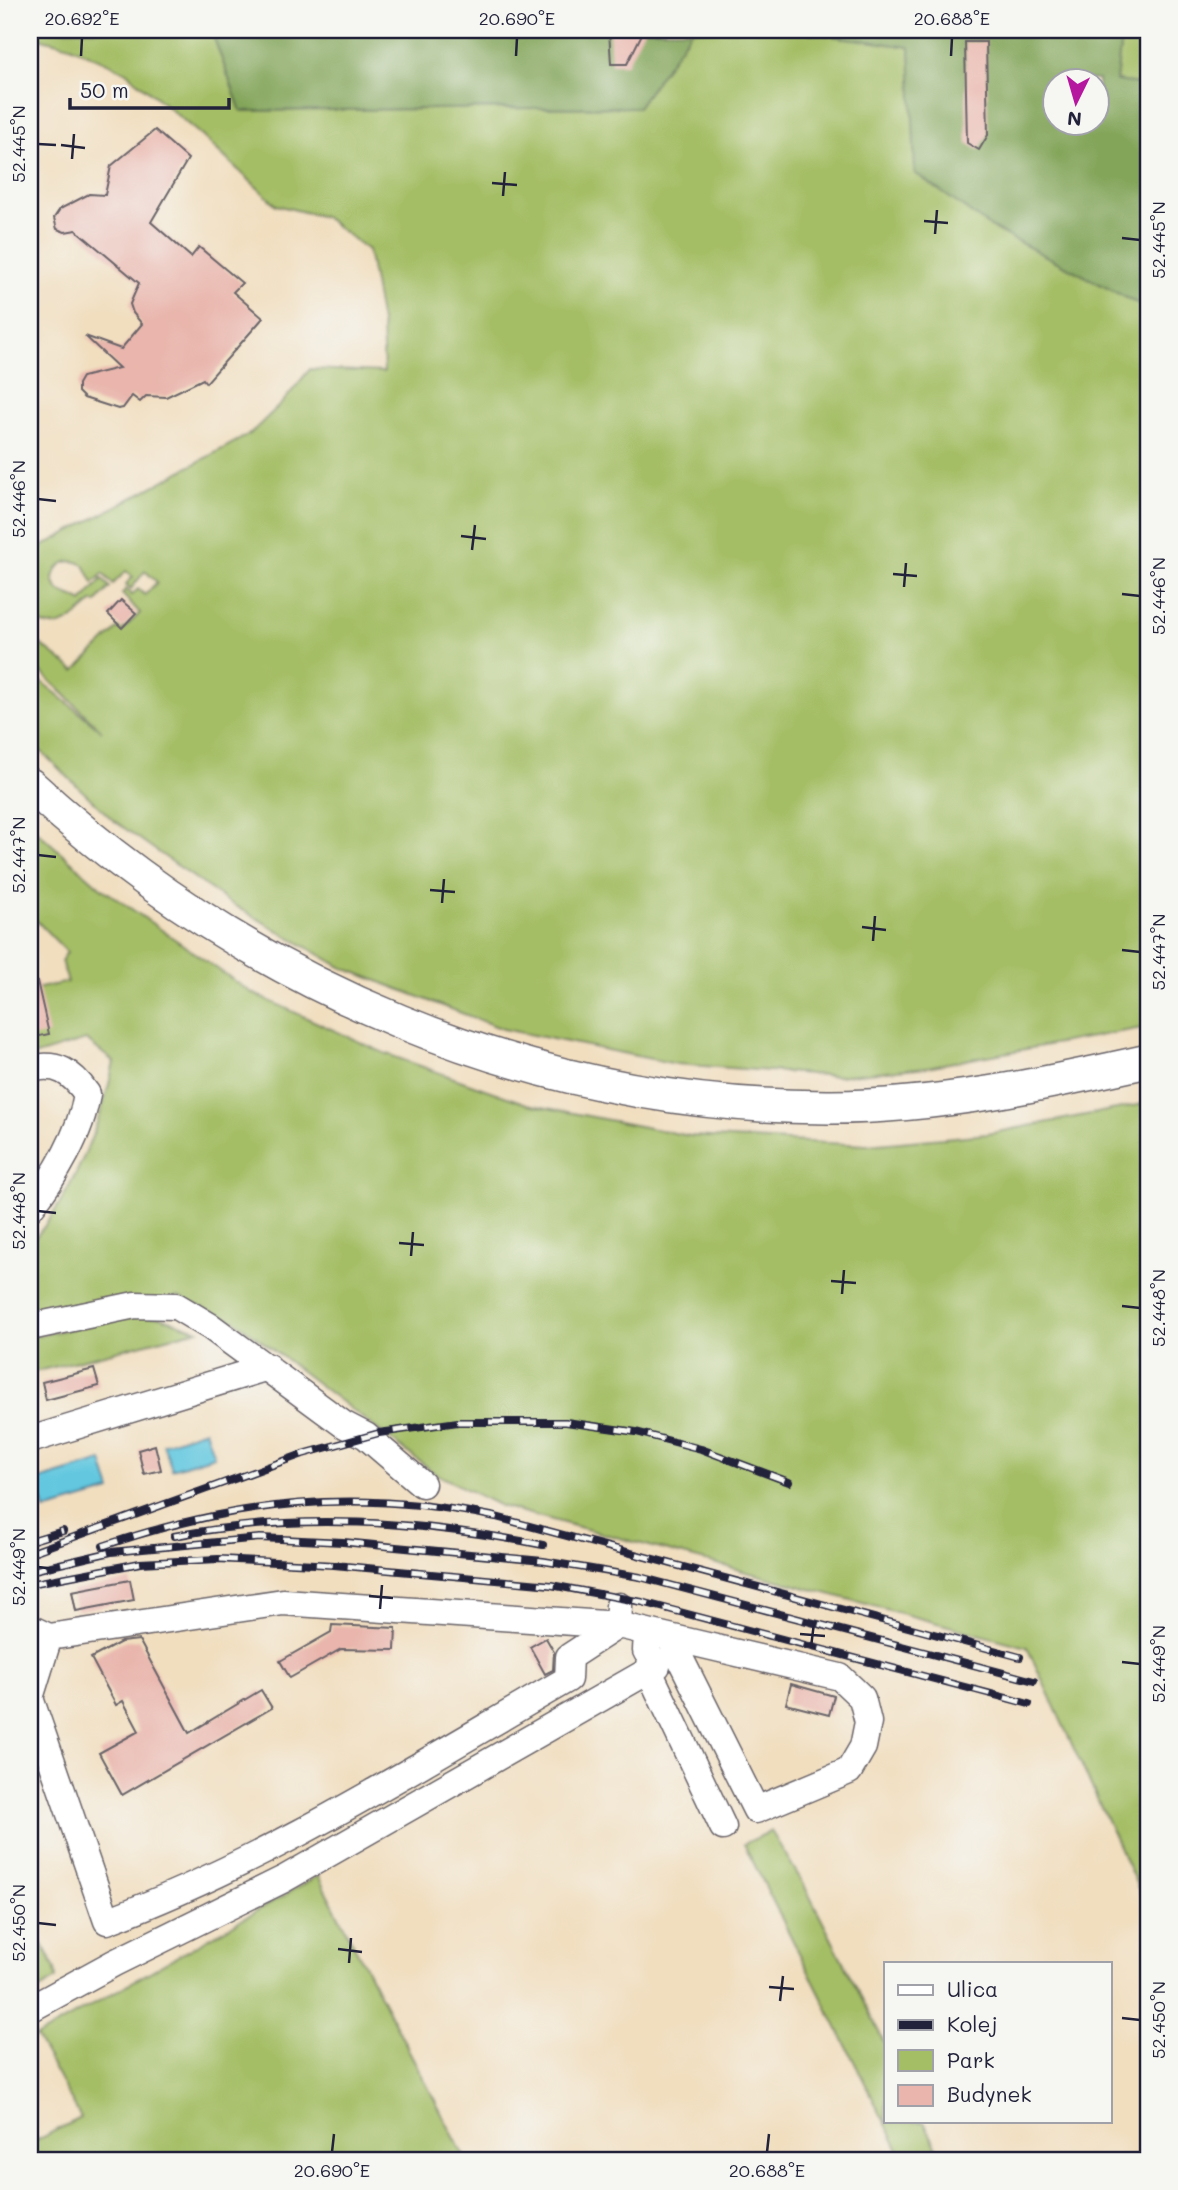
<svg xmlns="http://www.w3.org/2000/svg" width="1178" height="2190" font-family="Mali,sans-serif">
<rect width="100%" height="100%" fill="#f6f6f2"/>
<filter id="ink" filterUnits="userSpaceOnUse"><feTurbulence type="fractalNoise" baseFrequency=".0143" numOctaves="2"/><feDisplacementMap in="SourceGraphic" scale="14" xChannelSelector="R" yChannelSelector="G"/><feConvolveMatrix kernelMatrix="1 2 1 2 8 2 1 2 1" color-interpolation-filters="sRGB"/></filter>
<filter id="wash" filterUnits="userSpaceOnUse"><feTurbulence type="fractalNoise" baseFrequency=".00686" numOctaves="4" result="noise"/><feDisplacementMap in="SourceGraphic" scale="28" xChannelSelector="R" yChannelSelector="G"/><feGaussianBlur stdDeviation="1.57" result="paint"/><feColorMatrix in="noise" values="0 0 0 0 0 0 0 0 0 0 0 0 0 0 0 0 0 1.4 0 .05"/><feComposite in="paint" operator="in"/></filter>
<g filter="url(#wash)">
<rect width="100%" height="100%" fill="#f1debf"/>
<path fill="#a4be65" stroke="#637050" stroke-width="2" d="M 30,30 L 211,30 L 241,111 L 638,107 L 692,30 L 790,30 L 910,47 L 916,173 L 992,228 L 1148,309 L 1148,1027 L 927,1067 L 838,1076 L 676,1064 L 503,1029 L 341,967 L 227,901 L 113,820 L 30,741 L 30,672 L 102,731 L 30,661 L 30,636 L 75,671 L 118,628 L 122,631 L 140,613 L 122,594 L 126,589 L 132,595 L 138,589 L 145,595 L 157,582 L 145,571 L 131,589 L 126,584 L 133,577 L 126,571 L 113,584 L 103,574 L 93,583 L 84,565 C 70,557 58,562 53,577 C 56,598 70,592 82,602 L 102,579 L 110,587 L 96,603 L 93,601 C 74,620 55,637 30,617 L 30,553 L 250,434 L 283,402 L 310,369 L 384,372 L 382,328 L 368,250 L 324,217 L 276,205 L 202,136 L 125,71 L 70,46 L 30,36 Z
M 1122,30 L 1148,30 L 1148,85 L 1116,81 Z
M 30,825 L 100,887 L 252,993 L 384,1053 L 527,1104 L 690,1136 L 867,1145 L 987,1134 L 1148,1103 L 1148,1909 L 1027,1647 L 500,1506 L 436,1474 L 234,1320 L 178,1297 L 30,1319 L 30,1243 C 70,1202 103,1119 114,1062 L 86,1040 L 30,1057 L 30,990 L 68,982 L 61,961 L 67,952 L 30,914 Z
M 133,1316 L 160,1317 L 198,1330 L 30,1373 L 30,1337 Z
M 771,1831 L 803,1883 L 886,2046 L 886,2122 L 924,2122 L 943,2160 L 904,2160 L 744,1844 Z
M 318,1876 L 466,2160 L 30,2160 L 30,2143 L 81,2118 L 36,2037 Z
M 30,1918 L 55,1969 L 56,1979 L 30,1995 Z"/>
<path fill="#83a55a" stroke="#52644a" stroke-width="2" fill-rule="evenodd" d="M 211,30 L 692,30 L 638,107 L 241,111 Z
M 790,30 L 1122,30 L 1116,81 L 1148,85 L 1148,309 L 992,228 L 915,173 L 910,47 ZM 1056,80 L 1098,80 L 1098,122 L 1056,122 Z"/>
<path fill="#62c7df" stroke="#42748d" stroke-width="2" d="M 205,1430 L 214,1456 L 172,1469 L 163,1444 Z
M 102,1461 L 111,1491 L 45,1510 L 36,1481 Z"/>
<g id="blocks">
<path fill="#e9b5ac" d="M 609,30 L 644,30 L 627,64 L 611,64 Z
M 965,42 L 986,42 L 988,135 L 979,150 L 967,143 Z
M 155,130 L 188,159 L 151,222 L 191,257 L 199,247 L 242,283 L 233,292 L 263,318 L 206,383 L 203,379 L 166,397 L 146,396 L 140,402 L 132,396 L 123,408 L 118,409 L 84,398 L 78,392 L 78,384 L 82,377 L 119,368 L 85,336 L 121,349 L 142,324 L 133,313 L 130,304 L 139,283 L 76,230 L 65,232 L 57,229 L 54,218 L 60,209 L 89,194 L 105,195 L 111,166 Z
M 121,600 L 136,613 L 122,628 L 108,614 Z
M 37,981 L 49,1034 L 30,1038 L 30,982 Z
M 94,1369 L 99,1386 L 46,1400 L 42,1382 Z
M 155,1445 L 161,1470 L 144,1474 L 138,1450 Z
M 130,1580 L 134,1600 L 76,1611 L 72,1591 Z
M 332,1625 L 396,1628 L 395,1650 L 341,1649 L 290,1678 L 280,1661 L 331,1632 Z
M 546,1638 L 554,1652 L 553,1670 L 545,1674 L 530,1647 Z
M 139,1640 L 189,1733 L 261,1690 L 272,1708 L 122,1795 L 99,1753 L 139,1731 L 123,1701 L 116,1705 L 91,1658 L 121,1642 Z
M 791,1684 L 834,1696 L 829,1715 L 786,1704 Z"/>
</g>
</g>
<g filter="url(#ink)">
<use href="#blocks" fill-opacity="0" stroke="#6a6469" stroke-width="2"/>
<g fill="none" stroke-linecap="round" stroke-linejoin="round">
<g stroke="#6a6469" stroke-width="29">
<path id="minor" d="M 30,1069 C 57,1062 72,1072 87,1094 C 81,1133 55,1177 30,1208
M 30,1327 L 135,1305 L 176,1306 L 211,1327 L 343,1424 L 366,1436 L 422,1484
M 30,1440 L 268,1367
M 619,1606 L 618,1625 L 840,1677 L 862,1698 L 868,1722 L 863,1747 L 849,1771 L 756,1810 L 670,1638
M 30,1628 L 49,1637 L 283,1602 L 618,1625 L 569,1657 L 568,1679 C 417,1766 270,1860 107,1921 L 30,1698 L 49,1637
M 649,1671 L 723,1827
M 30,2009 L 114,1963 L 284,1879 L 657,1666 L 646,1651 L 647,1632"/>
</g>
<g stroke="#6a6469" stroke-width="36">
<path id="major" d="M 30,785 C 248,985 532,1108 831,1107 C 937,1107 1045,1084 1148,1061"/>
</g>
<use href="#minor" stroke="#fff" stroke-width="26"/>
<use href="#major" stroke="#fff" stroke-width="33"/>
<g stroke="#22223b" stroke-width="8">
<path id="rail" d="M 174,1536 C 299,1512 419,1521 543,1545
M 30,1541 L 63,1531
M 103,1546 C 237,1501 356,1488 496,1517 L 1020,1657
M 30,1553 L 303,1454 L 379,1433 L 458,1422 L 566,1422 L 636,1432 L 701,1449 L 789,1482
M 30,1571 L 111,1552 L 260,1538 L 343,1542 L 543,1561 L 640,1577 L 1034,1681
M 30,1584 L 140,1563 L 218,1559 L 334,1565 L 551,1585 L 642,1602 L 1029,1704"/>
</g>
<use href="#rail" stroke="#f6f6f2" stroke-width="5" stroke-dasharray="16" stroke-linecap="butt"/>
</g>
</g>
<path fill="none" stroke="#22223b" stroke-width="2.5" d="M 81,56 L 82,38M 516,56 L 517,38M 951,56 L 952,38M 38,144 L 56,145M 61,145 L 85,148M 72,159 L 74,134M 492,183 L 517,185M 503,196 L 505,172M 924,221 L 948,223M 935,234 L 937,210M 1122,238 L 1140,240M 38,499 L 56,501M 461,536 L 486,539M 472,550 L 475,525M 893,574 L 917,576M 904,587 L 906,563M 1122,594 L 1140,596M 38,855 L 56,857M 430,890 L 455,892M 442,903 L 444,879M 862,927 L 886,930M 873,941 L 875,916M 1122,950 L 1140,952M 38,1211 L 56,1213M 399,1243 L 424,1245M 411,1256 L 413,1232M 831,1281 L 856,1283M 842,1294 L 844,1270M 1122,1306 L 1140,1308M 38,1567 L 56,1569M 369,1596 L 393,1598M 380,1609 L 382,1585M 800,1634 L 825,1636M 811,1647 L 814,1623M 1122,1662 L 1140,1664M 38,1923 L 56,1925M 338,1949 L 362,1952M 349,1963 L 351,1938M 769,1987 L 794,1989M 780,2001 L 783,1976M 1122,2018 L 1140,2020M 332,2152 L 334,2134M 767,2152 L 769,2134"/>
<rect width="1178" height="2190" fill="none" stroke="#f6f6f2" stroke-width="77"/>
<rect x="884" y="1962" width="228" height="161" fill="#f6f6f2" stroke="#a1a1a9" stroke-width="2"/>
<rect x="898" y="1985" width="35" height="10" fill="#ffffff" stroke="#a1a1a9" stroke-width="2"/>
<text x="947" y="1997" font-size="21" fill="#22223b">Ulica</text>
<rect x="898" y="2020" width="35" height="10" fill="#22223b" stroke="#a1a1a9" stroke-width="2"/>
<text x="947" y="2032" font-size="21" fill="#22223b">Kolej</text>
<rect x="898" y="2050" width="35" height="21" fill="#a4be65" stroke="#a1a1a9" stroke-width="2"/>
<text x="947" y="2068" font-size="21" fill="#22223b">Park</text>
<rect x="898" y="2085" width="35" height="21" fill="#e9b5ac" stroke="#a1a1a9" stroke-width="2"/>
<text x="947" y="2102" font-size="21" fill="#22223b">Budynek</text>
<g transform="translate(1076 102) rotate(185)"><circle r="33" fill="#f6f6f2" stroke="#a1a1a9" stroke-width="2"/>
<path d="M0-5L12 26L0 18L-12 26Z" fill="#b5179e"/>
<text y="-10" font-size="19" font-weight="bold" text-anchor="middle" fill="#22223b">N</text>
</g>
<path d="M70 98v10h159v-10" fill="none" stroke="#22223b" stroke-width="3.5"/>
<text x="80" y="98" font-size="21" fill="#22223b" stroke="#f6f6f2" stroke-width="5" paint-order="stroke">50 m</text>
<rect x="38" y="38" width="1102" height="2114" fill="none" stroke="#22223b" stroke-width="2.5"/>
<g font-size="18" text-anchor="middle" fill="#22223b">
<text x="82" y="25">20.692°E</text>
<text x="517" y="25">20.690°E</text>
<text x="952" y="25">20.688°E</text>
<text transform="translate(19 144) rotate(-90)" y="6">52.445°N</text>
<text transform="translate(1159 240) rotate(-90)" y="6">52.445°N</text>
<text transform="translate(19 499) rotate(-90)" y="6">52.446°N</text>
<text transform="translate(1159 596) rotate(-90)" y="6">52.446°N</text>
<text transform="translate(19 855) rotate(-90)" y="6">52.447°N</text>
<text transform="translate(1159 952) rotate(-90)" y="6">52.447°N</text>
<text transform="translate(19 1211) rotate(-90)" y="6">52.448°N</text>
<text transform="translate(1159 1308) rotate(-90)" y="6">52.448°N</text>
<text transform="translate(19 1567) rotate(-90)" y="6">52.449°N</text>
<text transform="translate(1159 1664) rotate(-90)" y="6">52.449°N</text>
<text transform="translate(19 1923) rotate(-90)" y="6">52.450°N</text>
<text transform="translate(1159 2020) rotate(-90)" y="6">52.450°N</text>
<text x="332" y="2177">20.690°E</text>
<text x="767" y="2177">20.688°E</text>
</g>
</svg>
